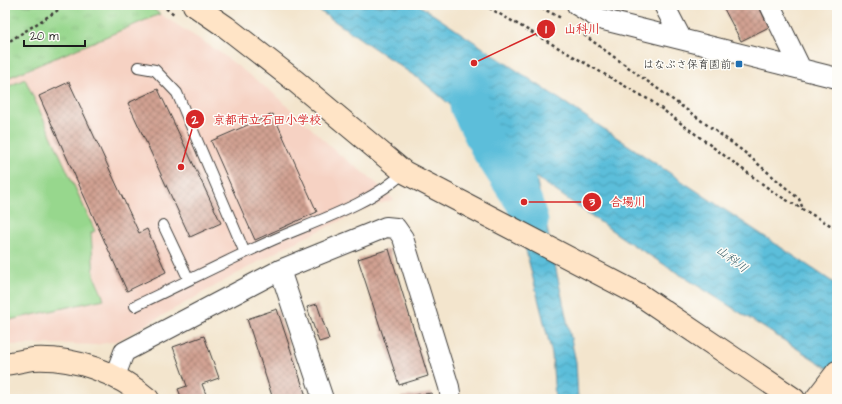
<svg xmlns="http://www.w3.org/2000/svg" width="842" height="404" font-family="'Architects Daughter','Klee One',sans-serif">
<defs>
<pattern id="grass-tufts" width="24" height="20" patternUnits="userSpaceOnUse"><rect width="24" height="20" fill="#97d78d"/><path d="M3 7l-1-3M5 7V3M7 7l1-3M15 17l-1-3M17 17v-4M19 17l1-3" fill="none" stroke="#82b879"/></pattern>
<pattern id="water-waves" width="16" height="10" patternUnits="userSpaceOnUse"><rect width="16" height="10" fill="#5bbeda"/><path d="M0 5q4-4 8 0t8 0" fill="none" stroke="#4a9ab0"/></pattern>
<pattern id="building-cross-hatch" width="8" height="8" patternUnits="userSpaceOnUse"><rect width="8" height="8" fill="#d1a192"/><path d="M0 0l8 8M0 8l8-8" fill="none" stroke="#a98276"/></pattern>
</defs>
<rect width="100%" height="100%" fill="#fdfcf7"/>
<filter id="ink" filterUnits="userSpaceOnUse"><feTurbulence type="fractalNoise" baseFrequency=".025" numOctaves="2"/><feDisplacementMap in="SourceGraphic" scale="8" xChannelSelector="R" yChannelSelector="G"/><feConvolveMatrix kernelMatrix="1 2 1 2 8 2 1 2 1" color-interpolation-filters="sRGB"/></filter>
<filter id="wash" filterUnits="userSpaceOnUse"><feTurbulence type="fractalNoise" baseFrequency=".012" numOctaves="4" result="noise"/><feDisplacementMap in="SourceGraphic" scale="16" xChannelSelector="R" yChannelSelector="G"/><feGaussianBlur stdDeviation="0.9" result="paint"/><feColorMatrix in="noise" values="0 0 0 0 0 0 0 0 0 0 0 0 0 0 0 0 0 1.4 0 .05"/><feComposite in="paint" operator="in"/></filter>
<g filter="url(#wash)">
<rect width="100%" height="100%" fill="#f3e5cd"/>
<path fill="#f6d2c3" d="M 160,14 L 218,51 L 273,93 L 340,155 L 373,180 L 394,200 L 372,206 L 285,247 L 117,341 L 95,345 L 69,344 L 5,345 L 5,79 Z"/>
<path fill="url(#grass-tufts)" stroke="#5a7a54" d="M 5,5 L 147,5 L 160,14 L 5,79 Z"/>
<path fill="#97d78d" stroke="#5a7a54" d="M 25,79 L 95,231 L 91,233 L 94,276 L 104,299 L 5,321 L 5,88 Z"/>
<path fill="url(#water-waves)" stroke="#3c6d7b" d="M 311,5 L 419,5 L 837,285 L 837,374 L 627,241 L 536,177 L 576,362 L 578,399 L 555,399 L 552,354 L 500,147 L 422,81 Z"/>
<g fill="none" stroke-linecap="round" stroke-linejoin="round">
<path stroke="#5bbeda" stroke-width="37" d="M 471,81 L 468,106 L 490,150 L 524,202 L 530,221"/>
</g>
<g id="blocks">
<path fill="url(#building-cross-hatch)" d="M 613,5 L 639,5 L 618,15 Z
M 722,5 L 758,5 L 769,27 L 741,41 Z
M 69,82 L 139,233 L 147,229 L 166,272 L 127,291 L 39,96 Z
M 158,89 L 221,223 L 190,237 L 128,103 Z
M 273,114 L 317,212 L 255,240 L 211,141 Z
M 389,249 L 428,376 L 399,385 L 358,259 Z
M 317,304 L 329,339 L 319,342 L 307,307 Z
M 277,309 L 307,399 L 273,399 L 247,319 Z
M 204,336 L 219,378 L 202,384 L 207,397 L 201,399 L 182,399 L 178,389 L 187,386 L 173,347 Z
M 432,393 L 433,399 L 401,399 L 401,397 Z"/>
</g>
</g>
<g filter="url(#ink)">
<use href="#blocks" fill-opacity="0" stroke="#3c3a37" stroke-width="1"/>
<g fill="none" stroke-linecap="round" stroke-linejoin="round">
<g stroke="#3c3a37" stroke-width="12">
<path id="lane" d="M 138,67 L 155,70 L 177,93 L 245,253
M 163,225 L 189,280
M 135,306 C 182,284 228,260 275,239 C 314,222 375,202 404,172"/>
</g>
<g stroke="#3c3a37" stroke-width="22">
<path id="street" d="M 577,5 L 600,19 L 837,78
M 664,5 L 681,38
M 770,5 L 801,69
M 280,270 L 323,399
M 115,376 L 124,352 L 280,270 L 386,227 L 396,228 L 403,238 L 449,387 L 451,399"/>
</g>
<g stroke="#3c3a37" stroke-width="24">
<path id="secondary" d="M 194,5 L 226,27 L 294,80 L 404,172 L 640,295 L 794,399
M 5,364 C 14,363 24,360 33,359 C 74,357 117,372 148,399
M 816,399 L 837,372"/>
</g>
<path stroke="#3c3a37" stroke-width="2.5" stroke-dasharray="3 3" stroke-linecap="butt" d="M 5,5 L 6,5
M 161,5 L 174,14
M 484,5 L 651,101 L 776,194 L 837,229
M 536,5 L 561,18
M 584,35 L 743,151 L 799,199 L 803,209
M 5,44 L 66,5"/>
<use href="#lane" stroke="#fff" stroke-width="10"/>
<use href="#street" stroke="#fff" stroke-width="20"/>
<use href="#secondary" stroke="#ffe4c6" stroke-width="22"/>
</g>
</g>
<rect fill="#1f6fb2" stroke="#fdfcf7" stroke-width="1.5" x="735" y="60" width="8" height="8" rx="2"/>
<g text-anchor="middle" stroke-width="3" stroke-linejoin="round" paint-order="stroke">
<g font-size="11" fill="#1c1c1c" stroke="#fdfcf7" text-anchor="end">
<text x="731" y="68">はなぶさ保育園前</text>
</g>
<g font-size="12" font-style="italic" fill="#355d68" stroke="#fdfcf7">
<text transform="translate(732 259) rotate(37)" y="4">山科川</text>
</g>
</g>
<path fill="none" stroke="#d62828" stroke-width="1.5" d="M474 63L546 29M181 167L195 119M524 202L592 202"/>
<g fill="#d62828" stroke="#fdfcf7" stroke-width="1.5">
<circle cx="474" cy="63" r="4"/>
<circle cx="181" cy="167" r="4"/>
<circle cx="524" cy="202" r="4"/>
<circle cx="546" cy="29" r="10"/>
<circle cx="195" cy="119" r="10"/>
<circle cx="592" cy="202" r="10"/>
</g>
<g font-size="12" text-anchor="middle" font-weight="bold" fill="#fff">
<text x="546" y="33">1</text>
<text x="195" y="124">2</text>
<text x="592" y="206">3</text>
</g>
<g font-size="12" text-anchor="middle" font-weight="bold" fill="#d62828" stroke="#fdfcf7" stroke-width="3" stroke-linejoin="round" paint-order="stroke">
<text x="582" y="33">山科川</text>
<text x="267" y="124">京都市立石田小学校</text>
<text x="628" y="206">合場川</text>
</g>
<rect width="842" height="404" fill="none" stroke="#fdfcf7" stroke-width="20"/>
<path d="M24 40v6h61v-6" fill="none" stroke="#1c1c1c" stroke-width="2"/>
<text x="30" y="40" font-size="12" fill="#1c1c1c" stroke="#fdfcf7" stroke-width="3" paint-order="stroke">20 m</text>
</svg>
